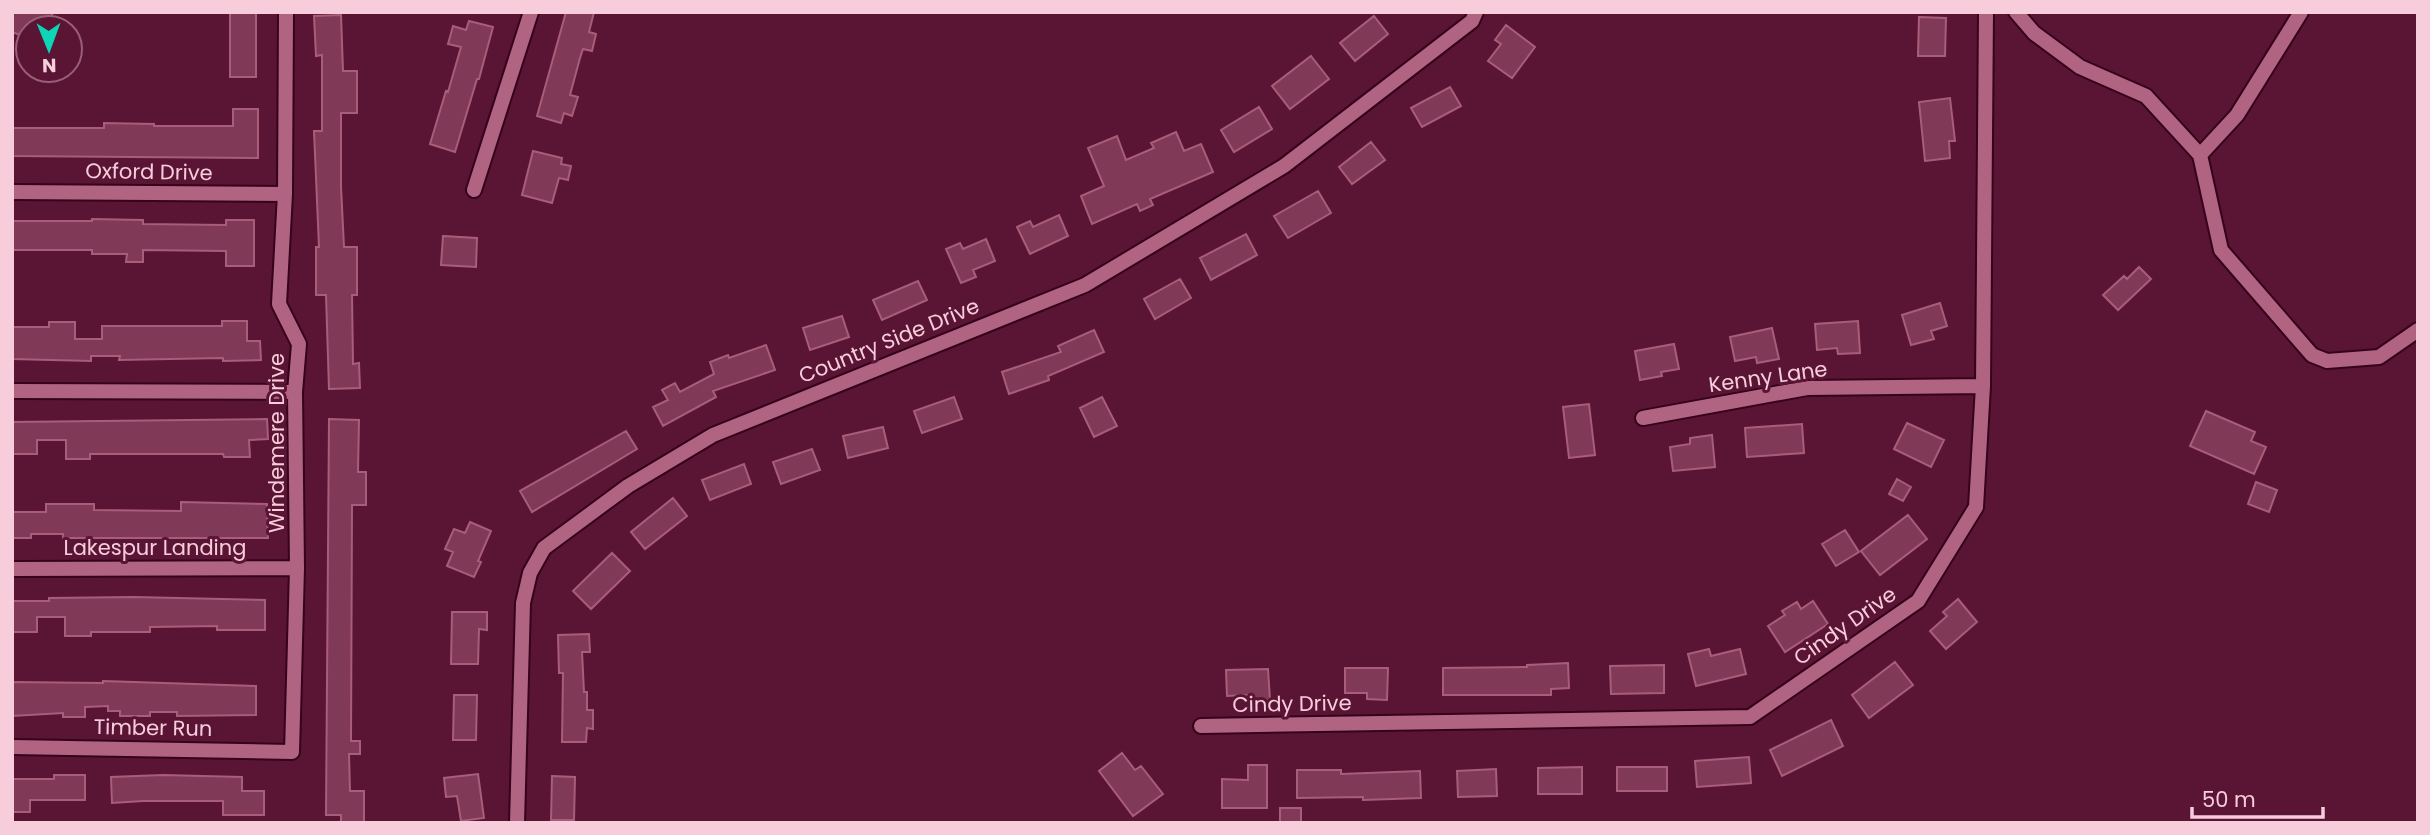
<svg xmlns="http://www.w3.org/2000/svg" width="2430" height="835" font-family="Poppins,sans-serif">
<rect width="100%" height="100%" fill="#5a1535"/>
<path fill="#803956" stroke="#a95d7a" stroke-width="2" d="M 12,12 L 53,12 L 47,28 L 28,28 L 28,38 L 12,32 Z
M 230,12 L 256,12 L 256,77 L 230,77 Z
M 566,12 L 594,12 L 589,32 L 596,34 L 592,51 L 583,49 L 580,58 L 570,95 L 578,97 L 572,116 L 564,113 L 561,123 L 537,116 Z
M 341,15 L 343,71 L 357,71 L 357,113 L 341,113 L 341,187 L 344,247 L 357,247 L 357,295 L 352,295 L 353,364 L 359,363 L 360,388 L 329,389 L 326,295 L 316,295 L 316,247 L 319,247 L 314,131 L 322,131 L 322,55 L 316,56 L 314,16 Z
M 1374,16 L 1388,34 L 1355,61 L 1340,43 Z
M 1919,17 L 1946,18 L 1945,56 L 1918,56 Z
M 469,21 L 493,27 L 479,79 L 477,79 L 455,152 L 430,144 L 446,91 L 448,92 L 461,47 L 448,44 L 453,26 L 466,30 Z
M 1506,25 L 1535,47 L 1512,78 L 1488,61 L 1501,44 L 1495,40 Z
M 1311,56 L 1329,79 L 1290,109 L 1272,86 Z
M 1450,87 L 1461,106 L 1422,127 L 1411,108 Z
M 1950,98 L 1955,141 L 1949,141 L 1950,158 L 1925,161 L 1919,102 Z
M 1259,107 L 1272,129 L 1234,152 L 1221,130 Z
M 233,109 L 258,109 L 258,158 L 12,156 L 12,128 L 104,128 L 104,123 L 154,124 L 154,126 L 233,126 Z
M 1176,132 L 1184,151 L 1201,144 L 1213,172 L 1150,199 L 1153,205 L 1140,211 L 1137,204 L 1092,224 L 1081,196 L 1104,186 L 1088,148 L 1117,136 L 1126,160 L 1154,148 L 1151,143 Z
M 1371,142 L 1385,160 L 1352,184 L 1339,167 Z
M 533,151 L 562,158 L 561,164 L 571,166 L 568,180 L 559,178 L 552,203 L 522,195 Z
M 1318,191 L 1331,213 L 1288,238 L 1274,216 Z
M 1059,215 L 1068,236 L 1030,254 L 1017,227 L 1030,221 L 1033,227 Z
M 92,219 L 143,220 L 143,224 L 226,225 L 226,220 L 254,220 L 254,266 L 226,266 L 226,251 L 143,250 L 143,262 L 126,262 L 127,254 L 92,254 L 92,250 L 12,250 L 12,221 L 92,221 Z
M 1246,234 L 1257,255 L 1211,280 L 1200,258 Z
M 443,236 L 477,238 L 476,267 L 441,265 Z
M 986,239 L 995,261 L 973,270 L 976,277 L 961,283 L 946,249 L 960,243 L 963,249 Z
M 2139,267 L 2151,279 L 2118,310 L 2103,295 L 2124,276 L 2127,279 Z
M 1180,279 L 1191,298 L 1155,319 L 1144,299 Z
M 918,281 L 927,300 L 882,320 L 873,300 Z
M 1940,303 L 1947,326 L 1931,331 L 1934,339 L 1911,345 L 1902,315 Z
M 842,316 L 849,337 L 810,350 L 803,328 Z
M 222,321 L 247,321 L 247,341 L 260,341 L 261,360 L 223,361 L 223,358 L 119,360 L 120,356 L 91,356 L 91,361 L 12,359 L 12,327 L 49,327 L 49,322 L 75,322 L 75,339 L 102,339 L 102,326 L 222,326 Z
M 1858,321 L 1860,353 L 1838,354 L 1837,348 L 1817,350 L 1815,324 Z
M 1772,328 L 1779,359 L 1757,363 L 1756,357 L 1735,361 L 1730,337 Z
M 1094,330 L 1104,352 L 1048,376 L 1049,380 L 1009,394 L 1002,372 L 1061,352 L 1058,346 Z
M 1674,344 L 1679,369 L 1661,372 L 1662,376 L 1640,380 L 1635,351 Z
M 766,345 L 775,370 L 713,391 L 716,397 L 663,426 L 653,407 L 668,400 L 662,390 L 675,383 L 680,392 L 714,374 L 710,362 L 728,355 L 729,358 Z
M 954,397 L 962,419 L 922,433 L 914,411 Z
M 1102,397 L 1117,426 L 1094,437 L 1080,408 Z
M 1589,404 L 1595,455 L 1569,458 L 1563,407 Z
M 2206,411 L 2255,432 L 2251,441 L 2266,447 L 2254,474 L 2190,446 Z
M 267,419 L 268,439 L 249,440 L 250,457 L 224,457 L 223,454 L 90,454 L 90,459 L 66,459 L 66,440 L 37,440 L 37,454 L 12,454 L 12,422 Z
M 329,419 L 359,420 L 358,472 L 366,472 L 366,505 L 352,505 L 351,741 L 360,741 L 360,754 L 349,754 L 350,791 L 364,791 L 364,823 L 341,823 L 341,815 L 326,815 Z
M 1907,423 L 1944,440 L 1931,467 L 1894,449 Z
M 1802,424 L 1804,453 L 1747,457 L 1745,428 Z
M 883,427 L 888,448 L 848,458 L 843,436 Z
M 626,431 L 637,449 L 532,512 L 520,491 Z
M 1712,435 L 1715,467 L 1673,471 L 1670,447 L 1690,444 L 1690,438 Z
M 812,449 L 820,470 L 781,484 L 773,462 Z
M 744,464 L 751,484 L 710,500 L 702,480 Z
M 1897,479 L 1911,487 L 1903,501 L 1889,494 Z
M 2256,482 L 2277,490 L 2269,512 L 2248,504 Z
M 673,498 L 687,516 L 645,549 L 631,532 Z
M 181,502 L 267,504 L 268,538 L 63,538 L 63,534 L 31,534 L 31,538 L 12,538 L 12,512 L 46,512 L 46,504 L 94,504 L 94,510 L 181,511 Z
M 1908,515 L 1927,539 L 1880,575 L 1861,551 Z
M 470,522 L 491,531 L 478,561 L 481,562 L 474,577 L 447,566 L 453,552 L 445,549 L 454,529 L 465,533 Z
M 1845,530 L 1859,552 L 1836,566 L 1822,544 Z
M 612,553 L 630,571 L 591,609 L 573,591 Z
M 134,597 L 265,600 L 265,630 L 217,630 L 217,626 L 150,627 L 150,632 L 91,632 L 91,636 L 65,636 L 65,617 L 37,617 L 37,632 L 12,632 L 12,601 L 49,601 L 49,598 Z
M 1958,599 L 1977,622 L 1946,649 L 1930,631 L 1947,616 L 1943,612 Z
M 1813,601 L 1828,624 L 1785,652 L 1768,626 L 1785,615 L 1782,611 L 1797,602 L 1801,609 Z
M 452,612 L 487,612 L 487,630 L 479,629 L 478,664 L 451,664 Z
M 589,634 L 590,652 L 582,652 L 584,692 L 587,692 L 587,710 L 593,710 L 593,729 L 587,728 L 586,742 L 562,742 L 563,673 L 559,673 L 558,635 Z
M 1709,649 L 1711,656 L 1740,649 L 1746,674 L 1696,686 L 1688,654 Z
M 1895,662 L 1913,685 L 1869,718 L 1852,695 Z
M 1568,663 L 1569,688 L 1551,689 L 1551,695 L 1443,695 L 1443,668 L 1527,667 L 1527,665 Z
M 1664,665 L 1664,693 L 1611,694 L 1610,666 Z
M 1345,668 L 1388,668 L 1387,700 L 1367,699 L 1367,693 L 1345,693 Z
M 1268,669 L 1270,700 L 1249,701 L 1248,695 L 1227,696 L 1226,670 Z
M 103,681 L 256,686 L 256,715 L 177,716 L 177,712 L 150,712 L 150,716 L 120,716 L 120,711 L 108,711 L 108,706 L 85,707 L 85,717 L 63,717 L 63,713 L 12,716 L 12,682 L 103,683 Z
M 454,695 L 477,695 L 476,740 L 453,740 Z
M 1831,720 L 1843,746 L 1782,776 L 1770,750 Z
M 1122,753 L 1135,770 L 1141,766 L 1163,794 L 1133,816 L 1099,771 Z
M 1749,757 L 1751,783 L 1697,787 L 1695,761 Z
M 1248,765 L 1267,765 L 1267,808 L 1222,808 L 1222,779 L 1248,780 Z
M 1582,767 L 1582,794 L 1538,794 L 1538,768 Z
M 1617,767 L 1667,767 L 1667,791 L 1617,791 Z
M 1496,769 L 1497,796 L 1458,797 L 1457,771 Z
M 1297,770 L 1341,770 L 1341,774 L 1420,771 L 1421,798 L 1363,800 L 1363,797 L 1297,798 Z
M 478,774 L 484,818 L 461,821 L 457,796 L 446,797 L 444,778 Z
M 54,775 L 85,775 L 85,800 L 30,800 L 30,812 L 12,812 L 12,779 L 54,779 Z
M 163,775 L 242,777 L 242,791 L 264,791 L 264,815 L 223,815 L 223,801 L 143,801 L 112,803 L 111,777 Z
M 552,776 L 575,777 L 574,820 L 551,820 Z
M 1280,808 L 1301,808 L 1301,823 L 1280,823 Z"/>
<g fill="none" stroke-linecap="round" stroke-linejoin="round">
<g stroke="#36031c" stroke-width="18">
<path id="minor" d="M 2016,12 L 2034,33 L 2080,67 L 2146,96 L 2200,155 L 2221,250 L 2312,355 L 2327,361 L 2379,357 L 2418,330
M 2200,155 L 2237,115 L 2301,12
M 474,190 L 531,12
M 12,192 L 285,194
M 12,391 L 295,392
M 1643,418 L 1807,388 L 1983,386
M 12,569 L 297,568
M 1201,726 L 1750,717 L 1918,601 L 1976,507 L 1983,386 L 1986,12
M 12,747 L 292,752 L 297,568 L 295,392 L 299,344 L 279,304 L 285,194 L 286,12
M 517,823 L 523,603 L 530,573 L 544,548 L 628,486 L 713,435 L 1085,285 L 1284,166 L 1472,21 L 1476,12"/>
</g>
<use href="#minor" stroke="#b06481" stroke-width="14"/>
</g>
<g text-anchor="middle" stroke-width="6" stroke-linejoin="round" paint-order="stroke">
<g font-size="21" fill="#f8cddb" stroke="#5a1535">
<text transform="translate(149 172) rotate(1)" y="7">Oxford Drive</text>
<text transform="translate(889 341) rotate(-22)" y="7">Country Side Drive</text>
<text transform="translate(1768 377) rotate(-8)" y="7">Kenny Lane</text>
<text transform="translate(277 443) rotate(-90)" y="7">Windemere Drive</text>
<text x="155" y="555">Lakespur Landing</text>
<text transform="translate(1845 626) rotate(-35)" y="7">Cindy Drive</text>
<text transform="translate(1292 704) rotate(-1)" y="7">Cindy Drive</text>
<text transform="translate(153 728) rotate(1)" y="7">Timber Run</text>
</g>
</g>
<rect width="2430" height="835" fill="none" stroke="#f8cddb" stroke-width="28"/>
<g transform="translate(49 49) rotate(179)"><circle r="33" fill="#5a1535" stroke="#995f77" stroke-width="2"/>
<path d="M0-5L12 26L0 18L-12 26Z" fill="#0dd5b5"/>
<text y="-10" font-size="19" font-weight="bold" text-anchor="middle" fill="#f8cddb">N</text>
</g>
<path d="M2192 807v10h131v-10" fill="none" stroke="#f8cddb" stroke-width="3.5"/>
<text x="2202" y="807" font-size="21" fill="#f8cddb" stroke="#5a1535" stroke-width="5" paint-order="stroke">50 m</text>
</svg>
